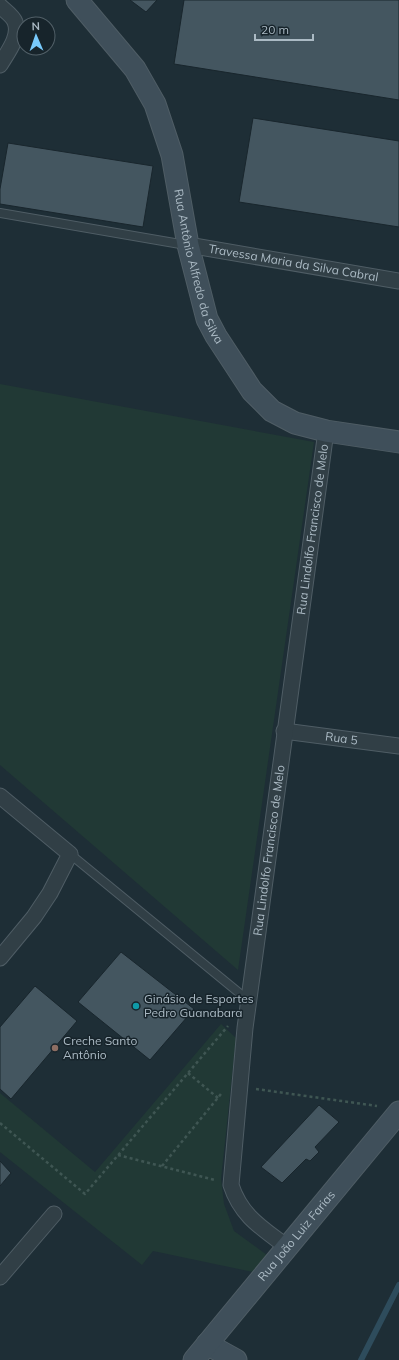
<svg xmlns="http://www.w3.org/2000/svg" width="399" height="1360" font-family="Mulish,sans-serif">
<rect width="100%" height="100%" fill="#1e2e36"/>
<path fill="#213935" d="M 0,384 L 314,442 L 238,970 L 0,765 Z
M 221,1024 L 236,1038 L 221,1179 L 224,1204 L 234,1231 L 267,1255 L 253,1272 L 153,1251 L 142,1265 L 0,1152 L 0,1093 L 95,1172 Z"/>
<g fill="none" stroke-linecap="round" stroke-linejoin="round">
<path stroke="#2e4c5c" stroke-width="6" d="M 361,1360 L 399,1285"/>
</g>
<path fill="#445660" stroke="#19262d" d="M 130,0 L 157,0 L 146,12 Z
M 184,0 L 399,0 L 399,100 L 174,64 Z
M 253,118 L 399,141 L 399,227 L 239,202 Z
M 8,143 L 153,166 L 143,227 L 0,204 L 0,189 Z
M 121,952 L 194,1009 L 150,1060 L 78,1002 Z
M 35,986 L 77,1021 L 11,1099 L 0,1089 L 0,1027 Z
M 319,1105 L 339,1122 L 315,1147 L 319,1152 L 310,1161 L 306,1159 L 282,1183 L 261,1167 Z
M 0,1161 L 11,1173 L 0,1186 Z"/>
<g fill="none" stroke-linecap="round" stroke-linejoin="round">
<g stroke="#4f5d65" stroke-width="10">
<path id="lane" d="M 0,213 L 186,245
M 70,854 L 249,1001"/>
</g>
<g stroke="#4f5d65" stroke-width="17">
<g id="street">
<path d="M 0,6 C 4,10 13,16 15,22 C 21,36 7,53 0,65"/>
<path id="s1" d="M 188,245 L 399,281"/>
<path id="s2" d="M 284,731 L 399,746"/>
<path d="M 0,796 L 70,854 L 50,893 L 34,917 L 0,958"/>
<path id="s3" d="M 287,1247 C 262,1228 241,1216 231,1185 L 245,1028 L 326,431"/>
<path d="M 0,1277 L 54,1214"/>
</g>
</g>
<g stroke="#4f5d65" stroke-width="23">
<g id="secondary">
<path id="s4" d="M 77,0 L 135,69 L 155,104 L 172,155 L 188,245 L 207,319 L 216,336 L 252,391 L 272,411 L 295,423 L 326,431 L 399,442"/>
<path d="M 207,1344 L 236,1360"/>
<path id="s5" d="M 194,1360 L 399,1112"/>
</g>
</g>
<path stroke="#3f5653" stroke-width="2.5" stroke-dasharray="3 3" stroke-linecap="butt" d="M 188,1073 L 218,1098
M 256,1089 L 377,1106
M 0,1123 L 85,1194 L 228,1026
M 118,1155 L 215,1180
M 162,1166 L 221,1094"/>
<use href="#lane" stroke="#313f46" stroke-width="8"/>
<use href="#street" stroke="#313f46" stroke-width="15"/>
<use href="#secondary" stroke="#3f4f5a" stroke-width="21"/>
</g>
<circle fill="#0f9aa8" stroke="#17242b" stroke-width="1.5" cx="136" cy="1006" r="4"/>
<circle fill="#8d6e63" stroke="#17242b" stroke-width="1.5" cx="55" cy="1048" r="4"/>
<g text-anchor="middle" stroke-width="3" stroke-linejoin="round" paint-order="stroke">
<g font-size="12" fill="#abbac4" stroke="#17242b">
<text dy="4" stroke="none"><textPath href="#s1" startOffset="107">Travessa Maria da Silva Cabral</textPath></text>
<text dy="4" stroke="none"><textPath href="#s4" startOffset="299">Rua Antônio Alfredo da Silva</textPath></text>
<text dy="4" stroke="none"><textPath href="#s3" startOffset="746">Rua Lindolfo Francisco de Melo</textPath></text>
<text dy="4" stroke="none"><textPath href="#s2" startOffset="58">Rua 5</textPath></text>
<text dy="4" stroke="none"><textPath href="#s3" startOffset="422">Rua Lindolfo Francisco de Melo</textPath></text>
<text dy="4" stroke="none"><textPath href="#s5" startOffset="161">Rua João Luiz Farias</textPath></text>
</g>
<g font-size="12" fill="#abbac4" stroke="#17242b" text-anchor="start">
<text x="144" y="1003">Ginásio de Esportes<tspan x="144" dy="14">Pedro Guanabara</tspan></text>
<text x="63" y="1045">Creche Santo<tspan x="63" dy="14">Antônio</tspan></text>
</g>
</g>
<g transform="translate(36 36) rotate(358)"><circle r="19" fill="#17242b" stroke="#526068"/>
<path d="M0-3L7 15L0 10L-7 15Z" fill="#78cafc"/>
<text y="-6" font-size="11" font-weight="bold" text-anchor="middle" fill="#abbac4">N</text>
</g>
<path d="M255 34v6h58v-6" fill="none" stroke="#abbac4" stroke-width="2"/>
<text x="261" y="34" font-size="12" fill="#abbac4" stroke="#17242b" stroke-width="3" paint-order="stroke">20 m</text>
</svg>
